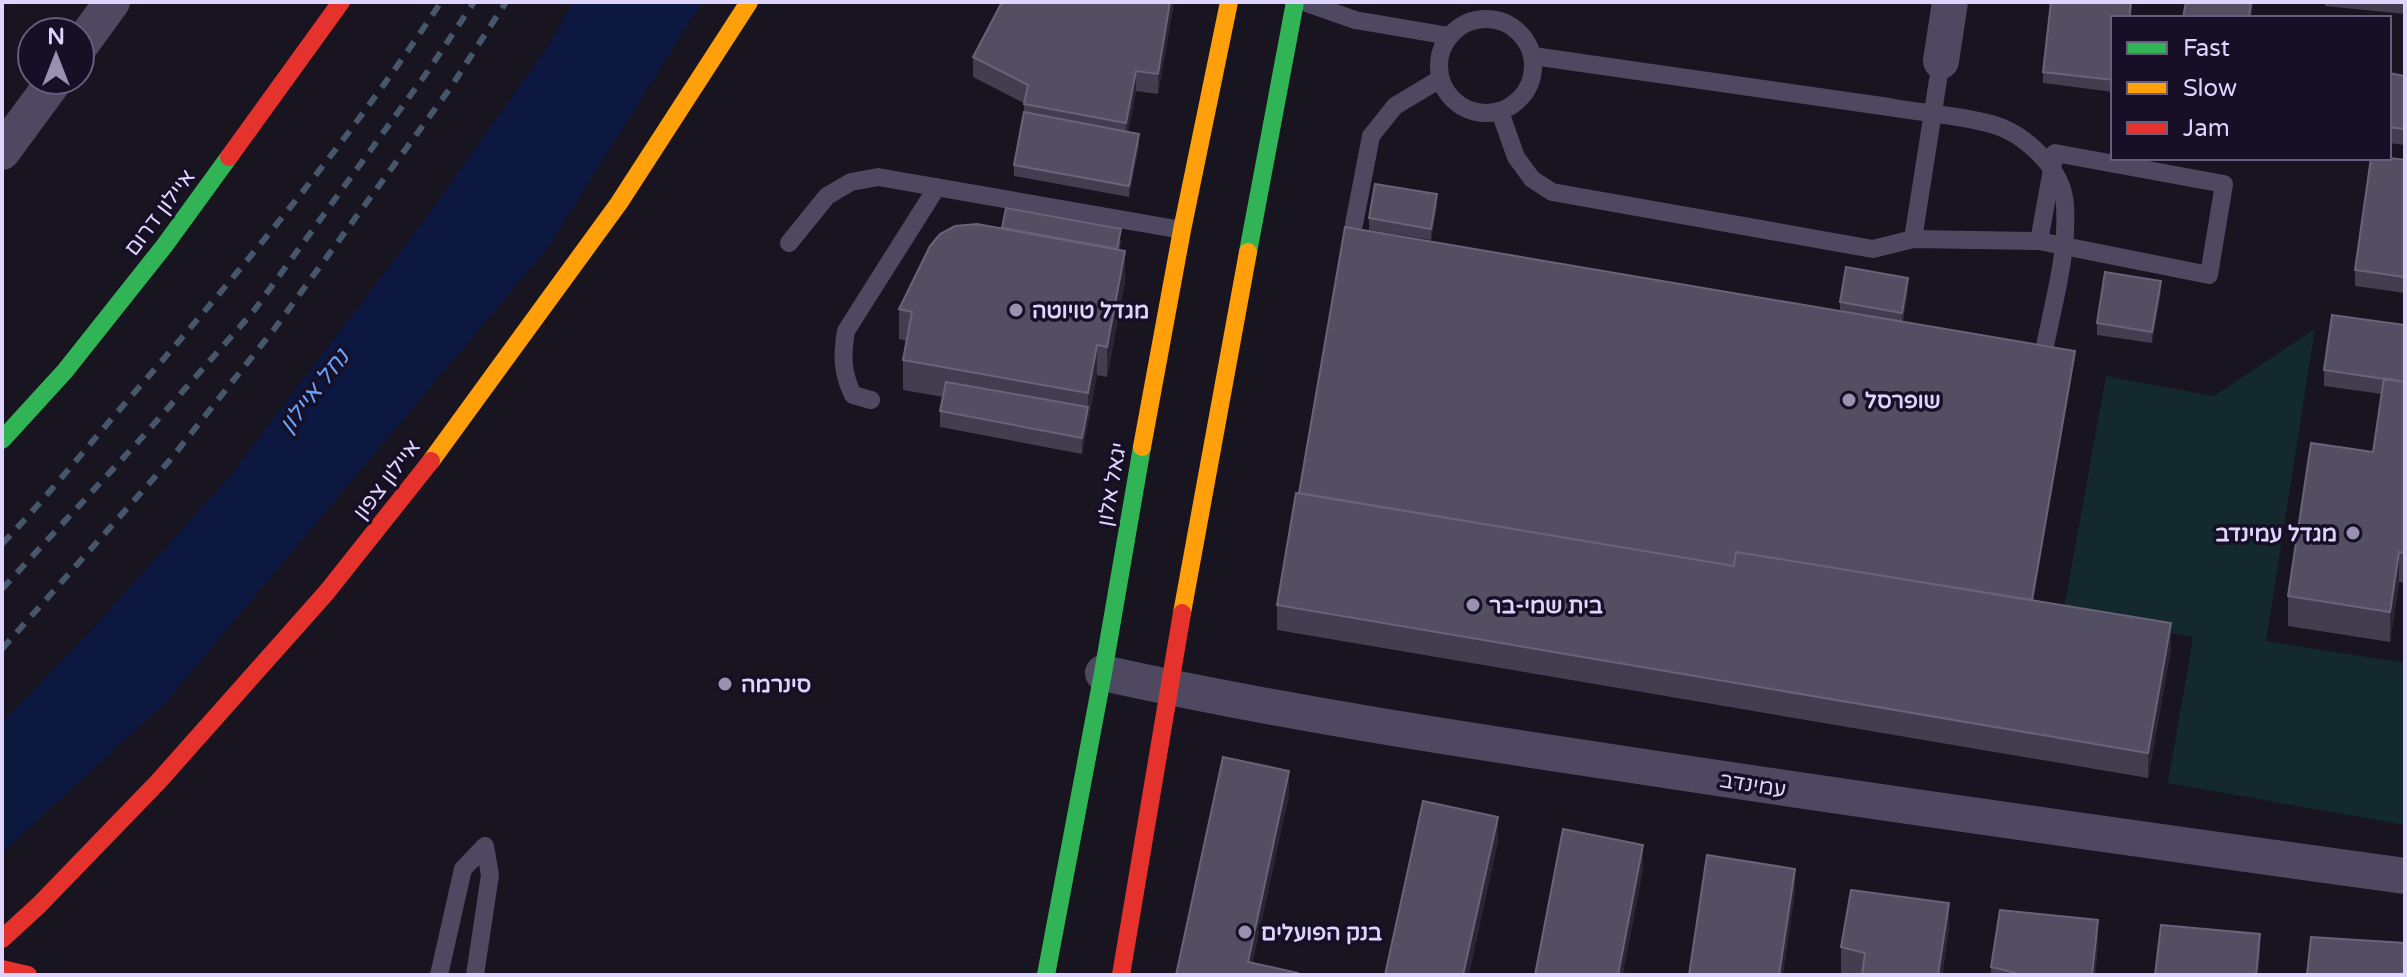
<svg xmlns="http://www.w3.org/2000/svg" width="2407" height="977" font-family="'Varela Round','Noto Sans Hebrew',sans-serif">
<rect width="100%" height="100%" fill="#181420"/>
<path fill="#13292d" d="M 2315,329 L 2266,641 L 2405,663 L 2405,825 L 2168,783 L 2193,637 L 2063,614 L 2106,376 L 2214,396 Z"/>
<path fill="#0c183f" d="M 573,2 L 702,2 L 549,246 L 165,703 L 2,853 L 2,723 L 89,632 L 230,476 L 427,216 L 548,46 Z"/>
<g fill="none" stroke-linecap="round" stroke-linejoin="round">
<path stroke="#4e4961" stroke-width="18" d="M 1304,2 L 1355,20 L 1449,36
M1439 66a47 47 0 1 1 94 0a47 47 0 1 1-94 0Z
M 1533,56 L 1889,107
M 1500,112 L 1516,157 L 1532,179 L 1552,192 L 1873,249 L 1913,239 L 1941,61
M 1354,224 L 1371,136 L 1395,106 L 1440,79
M 1913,239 L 2039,241 L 2209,275 L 2224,184 L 2055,153 L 2039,241
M 789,243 L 827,196 L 851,182 L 878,177 L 1182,230
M 871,400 L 853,395 C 842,373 842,355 846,331 L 937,187
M 439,975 L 463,869 L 485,846
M 475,975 L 490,875 L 485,846"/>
<path stroke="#4e4961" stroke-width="36" d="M 80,46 L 112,2
M 1941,61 L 1950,2
M 2,152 L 55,80
M 1103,673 C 1275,711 1451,738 1625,764 C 1885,804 2145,840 2405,876"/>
<path stroke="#30b455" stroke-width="18" d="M 1248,252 L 1295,2
M 2,440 L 65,371 L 165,245 L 229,157
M 1046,975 L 1103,673 L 1142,447"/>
<path stroke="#ff9f0a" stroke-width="18" d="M 1142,447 L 1182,230 L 1229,2
M 431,461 L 619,203 L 749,2
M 1182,613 L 1248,252"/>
<path stroke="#e5322d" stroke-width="18" d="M 229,157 L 341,2
M 2,939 L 39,905 L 158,782 L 326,593 L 431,461
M 2,969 L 28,975
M 1121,975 L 1182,613"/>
<path stroke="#46566b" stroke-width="6" stroke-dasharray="12 10" stroke-linecap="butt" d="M 2,544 C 48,496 90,443 134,393 C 243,268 349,141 441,2
M 2,589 L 137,443 L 253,312 L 428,71 L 474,2
M 2,649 L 170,460 L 275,328 L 451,87 L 506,2"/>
<path stroke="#4e4961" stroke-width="18" d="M 1889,107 C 1922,113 1959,115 1991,124 C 2025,133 2064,170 2065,206 C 2068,254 2053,304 2044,351"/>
</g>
<path fill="#433d4f" d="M 1174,2 L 1158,94 L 1136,91 L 1128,132 L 1139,146 L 1129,197 L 1014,176 L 1014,165 L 1024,112 L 1024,103 L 973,77 L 973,57 Z
M 2051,2 L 2132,2 L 2131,18 L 2113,18 L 2113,92 L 2043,83 L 2043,72 Z
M 2325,2 L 2405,2 L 2405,14 L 2325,6 Z
M 2389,73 L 2405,76 L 2405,145 L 2389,143 Z
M 2405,160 L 2405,293 L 2355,286 L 2355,270 Z
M 1437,206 L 1431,240 L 1369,230 L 1369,218 Z
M 1002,228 L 1121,241 L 1119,250 L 1125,281 L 1107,377 L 1097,375 L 1082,454 L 940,427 L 940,411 L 943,397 L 903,390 L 903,360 L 907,341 L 899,339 L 899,309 Z
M 1908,290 L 1903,321 L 2075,357 L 2033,601 L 2171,648 L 2148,778 L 1277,630 L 1277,605 L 1299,493 L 1840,311 L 1840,302 Z
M 2161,292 L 2152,343 L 2097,335 L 2097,323 Z
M 2405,325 L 2405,583 L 2399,582 L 2390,642 L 2288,626 L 2288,596 L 2373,452 L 2382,394 L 2324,386 L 2324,370 Z
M 1949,928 L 1942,975 L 1851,975 L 1841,973 L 1841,947 Z
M 2098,945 L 2095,975 L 1991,975 L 1991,967 Z"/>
<path fill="#2b2634" d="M 1170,2 L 1174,2 L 1158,94 L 1158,74 Z
M 2251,2 L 2254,2 L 2251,18 L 2249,18 Z
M 1136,71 L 1136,91 L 1126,143 L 1126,123 Z
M 1139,134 L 1139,146 L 1129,197 L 1129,186 Z
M 1437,194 L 1437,206 L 1431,240 L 1431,229 Z
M 1125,251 L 1125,281 L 1107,377 L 1107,347 Z
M 1908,278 L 1908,290 L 1902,324 L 1902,313 Z
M 2161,281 L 2161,292 L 2152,343 L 2152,332 Z
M 1097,345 L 1097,375 L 1082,454 L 1082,438 L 1088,407 L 1088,393 Z
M 2075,351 L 2075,357 L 2029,624 L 2029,618 Z
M 2399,552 L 2399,582 L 2390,642 L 2390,612 Z
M 2171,623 L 2171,648 L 2148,778 L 2148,753 Z
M 1289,771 L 1289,796 L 1250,975 L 1248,962 Z
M 1498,817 L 1498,842 L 1469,975 L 1463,975 Z
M 1643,845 L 1643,870 L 1623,975 L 1618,975 Z
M 1795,869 L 1795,894 L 1783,975 L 1779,975 Z
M 1949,903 L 1949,928 L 1942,975 L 1938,975 Z
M 2098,920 L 2098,945 L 2095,975 L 2092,975 Z
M 2260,934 L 2260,959 L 2258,975 L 2256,975 Z"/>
<path fill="#534e62" stroke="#69637a" stroke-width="2" d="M 1002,2 L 1170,2 L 1158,74 L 1136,71 L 1126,123 L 1024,104 L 1028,85 L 973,57 Z
M 2051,2 L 2131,2 L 2129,18 L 2113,18 L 2113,80 L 2043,72 Z
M 2186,2 L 2251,2 L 2249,18 L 2183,18 Z
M 2389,73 L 2405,76 L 2405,129 L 2389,127 Z
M 1024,112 L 1139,134 L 1129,186 L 1014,165 Z
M 2371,158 L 2389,158 L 2405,160 L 2405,277 L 2355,270 Z
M 1375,184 L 1437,194 L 1431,229 L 1369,218 Z
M 1006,208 L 1121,229 L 1117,249 L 1002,228 Z
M 977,224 L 1125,251 L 1107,347 L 1097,345 L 1088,393 L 903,360 L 912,312 L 899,309 L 930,246 L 940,234 L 955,226 Z
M 1345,227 L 2075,351 L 2032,600 L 1736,552 L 1734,566 L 1299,493 Z
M 1846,267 L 1908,278 L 1902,313 L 1840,302 Z
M 2105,272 L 2161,281 L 2152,332 L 2097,323 Z
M 2332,315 L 2405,325 L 2405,382 L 2324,370 Z
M 2384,378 L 2405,382 L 2405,553 L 2399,552 L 2390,612 L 2288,596 L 2311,443 L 2373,452 Z
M 946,382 L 1088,407 L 1082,438 L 940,411 Z
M 1296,493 L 1734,566 L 1736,552 L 2171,623 L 2148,753 L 1277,605 Z
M 1223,757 L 1289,771 L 1248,962 L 1298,973 L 1298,975 L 1176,975 Z
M 1423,801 L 1498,817 L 1463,975 L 1385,975 Z
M 1563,829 L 1643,845 L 1618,975 L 1535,975 Z
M 1707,855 L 1795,869 L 1779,975 L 1689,975 Z
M 1851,890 L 1949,903 L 1938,975 L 1862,975 L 1865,953 L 1841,947 Z
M 2000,910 L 2098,920 L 2092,975 L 2016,975 L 2016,973 L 1991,967 Z
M 2161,925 L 2260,934 L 2256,975 L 2155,975 Z
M 2311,937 L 2405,943 L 2405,975 L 2307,975 Z"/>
<g fill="#9991b0" stroke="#160f25" stroke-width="3">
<circle cx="1016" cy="310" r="8"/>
<circle cx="1849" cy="400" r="8"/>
<circle cx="2353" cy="533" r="8"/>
<circle cx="1473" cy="605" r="8"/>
<circle cx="725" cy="684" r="8"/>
<circle cx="1245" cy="932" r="8"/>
</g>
<g text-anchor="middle" stroke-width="7" stroke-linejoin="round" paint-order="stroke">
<g font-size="22" fill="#ded4fe" stroke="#160f25">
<text transform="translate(159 212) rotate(-53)" y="8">איילון דרום</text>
<text transform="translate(386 479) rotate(-52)" y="8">איילון צפון</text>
<text transform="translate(1111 484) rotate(-80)" y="8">יגאל אלון</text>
<text transform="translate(1753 784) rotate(9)" y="8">עמינדב</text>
</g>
<g font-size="22" font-weight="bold" fill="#ded4fe" stroke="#160f25" text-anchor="start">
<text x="1032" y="318">מגדל טויוטה</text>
<text x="1865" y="408">שופרסל</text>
<text x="2337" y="541" text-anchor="end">מגדל עמינדב</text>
<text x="1489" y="613">בית שמי-בר</text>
<text x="741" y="692">סינרמה</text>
<text x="1261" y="940">בנק הפועלים</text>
</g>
<g font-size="24" font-style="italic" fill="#64a2fc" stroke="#160f25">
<text transform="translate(314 391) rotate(-52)" y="8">נחל איילון</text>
</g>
</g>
<rect width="2407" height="977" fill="none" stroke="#ded4fe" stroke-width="8"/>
<rect x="2111" y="16" width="280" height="144" fill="#160f25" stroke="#665e7c" stroke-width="2"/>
<rect x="2127" y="42" width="40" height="12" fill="#30b455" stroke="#665e7c" stroke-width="2"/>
<text x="2183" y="56" font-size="24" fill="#ded4fe">Fast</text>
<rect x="2127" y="82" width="40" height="12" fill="#ff9f0a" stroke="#665e7c" stroke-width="2"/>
<text x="2183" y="96" font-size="24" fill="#ded4fe">Slow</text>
<rect x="2127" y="122" width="40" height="12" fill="#e5322d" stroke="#665e7c" stroke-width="2"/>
<text x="2183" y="136" font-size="24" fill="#ded4fe">Jam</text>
<g transform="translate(56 56)"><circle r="38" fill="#160f25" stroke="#665e7c" stroke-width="2"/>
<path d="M0-6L14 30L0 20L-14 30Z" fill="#9991b0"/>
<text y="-12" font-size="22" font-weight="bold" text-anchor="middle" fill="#ded4fe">N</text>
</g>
</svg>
